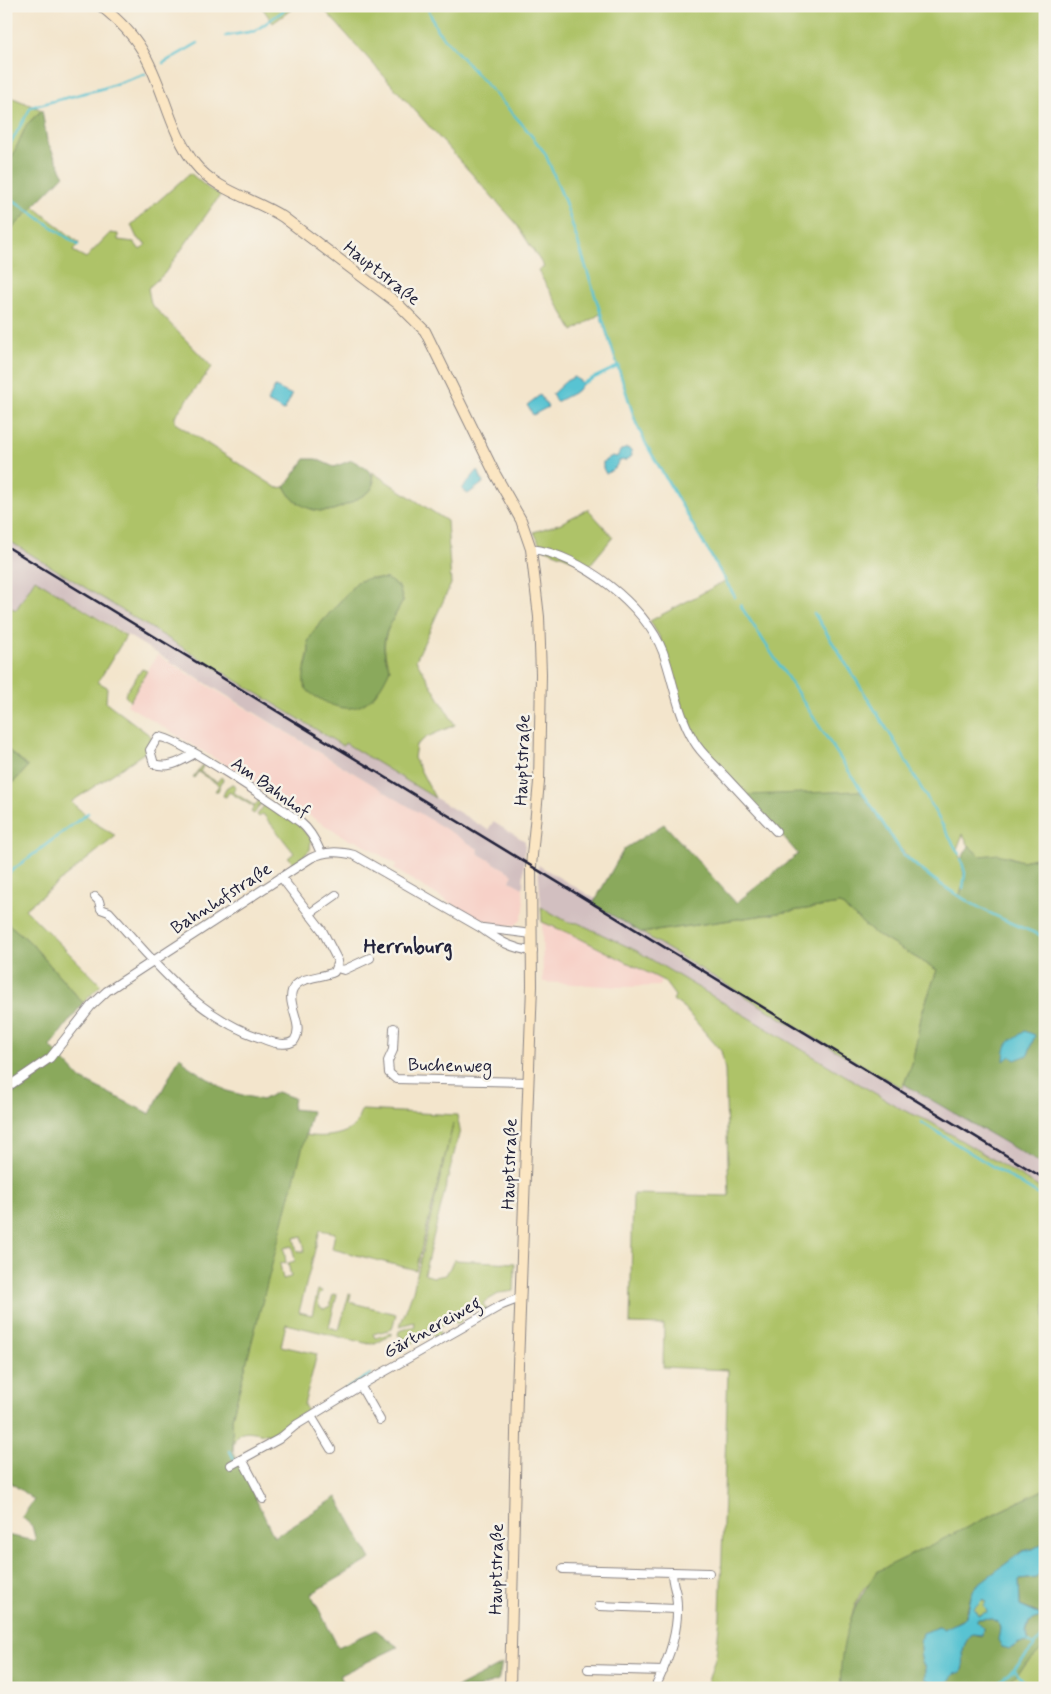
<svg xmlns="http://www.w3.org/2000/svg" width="1051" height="1694" font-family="Mynerve,sans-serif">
<rect width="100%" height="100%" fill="#f7f3e8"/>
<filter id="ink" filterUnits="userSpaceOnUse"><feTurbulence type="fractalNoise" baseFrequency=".02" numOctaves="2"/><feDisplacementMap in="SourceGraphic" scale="10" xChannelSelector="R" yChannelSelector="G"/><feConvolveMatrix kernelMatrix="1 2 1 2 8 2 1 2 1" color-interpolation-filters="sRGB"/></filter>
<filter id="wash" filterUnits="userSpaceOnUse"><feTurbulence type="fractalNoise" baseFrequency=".0096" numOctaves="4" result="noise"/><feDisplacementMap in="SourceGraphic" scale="20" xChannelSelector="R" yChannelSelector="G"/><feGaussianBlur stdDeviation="1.12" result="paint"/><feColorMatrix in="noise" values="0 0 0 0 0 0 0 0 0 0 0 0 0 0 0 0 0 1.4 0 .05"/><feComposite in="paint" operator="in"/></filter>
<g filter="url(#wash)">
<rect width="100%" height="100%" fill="#f3e5cc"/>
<path fill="#f7d1c8" d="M 157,655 L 455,834 L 478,849 L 479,854 L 513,874 L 510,881 L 523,888 L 524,909 L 521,920 L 514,926 L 501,926 L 472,916 L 394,869 L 397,865 L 356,840 L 351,841 L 127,705 Z
M 542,922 L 571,934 L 660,979 L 660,986 L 621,987 L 543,982 Z"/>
<path fill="#d2bfc0" d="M 6,539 L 342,746 L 345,743 L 488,830 L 493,822 L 525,841 L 523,888 L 510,881 L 513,874 L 479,854 L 478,849 L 454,834 L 35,579 L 16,611 L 6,605 Z
M 538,865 L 1045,1166 L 1045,1191 L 929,1121 L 903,1110 L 637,951 L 578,923 L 568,922 L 541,907 Z"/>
<path fill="#aec367" stroke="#687251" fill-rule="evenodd" d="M 261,6 L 296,6 L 273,23 Z
M 321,6 L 1045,6 L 1045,856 L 1022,861 L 1007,856 L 980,857 L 969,846 L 963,834 L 957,849 C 964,867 967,878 959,897 L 919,869 L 893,840 L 746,795 L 697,742 L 686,719 L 660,638 L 650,621 L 725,581 L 646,444 L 636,423 L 600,314 L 573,331 L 538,271 L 544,267 L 515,222 Z
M 6,95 L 42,110 L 27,124 L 6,170 Z
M 190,173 L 209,189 L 221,194 L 164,274 L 148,288 L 151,304 L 212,367 L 175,416 L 175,423 L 277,488 L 285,487 C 290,502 312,512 328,511 C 341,509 360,498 371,490 L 374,481 L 372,472 L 447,521 L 451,584 L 416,660 L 455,725 L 427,737 L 416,745 L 414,758 L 435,798 L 345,743 L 343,746 L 6,539 L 6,235 L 33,206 L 79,243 L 73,251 L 86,258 L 110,233 L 118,234 L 118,240 L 134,242 L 140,250 L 146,244 L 137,238 L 131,225 ZM 369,578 L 386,579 L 399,587 L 403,601 C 389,627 377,640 390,669 L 305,668 L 313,632 L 357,582 Z
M 588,509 L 613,537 L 589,566 L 541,547 L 534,532 L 561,523 Z
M 35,579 L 126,636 L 98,682 L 107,687 L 106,702 L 152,737 L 144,753 L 71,802 L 95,823 L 116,836 L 25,909 L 101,985 L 83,1003 L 29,941 L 6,922 L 6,790 L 28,767 L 6,748 L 6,605 L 16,610 Z
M 142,669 L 147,671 L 130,701 L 125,696 L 126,692 Z
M 202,765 L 203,766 L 200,772 L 217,782 L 221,777 L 223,779 L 218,791 L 215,791 L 219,785 L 198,772 L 194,778 L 193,777 Z
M 232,784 L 236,786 L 233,792 L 255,806 L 259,800 L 262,802 L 254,814 L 251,812 L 254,807 L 229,792 L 226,797 L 223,796 L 226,788 Z
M 265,804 L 299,825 L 311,839 L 310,850 L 297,862 L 293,863 L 288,858 L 294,853 L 263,814 L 259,817 L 257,815 Z
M 840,904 L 874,933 L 937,970 L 922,1013 L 912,1064 L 902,1088 L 807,1034 L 642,933 Z
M 541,907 L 568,922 L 578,923 L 637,951 L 903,1110 L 929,1121 L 1045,1191 L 1045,1489 C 992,1515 939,1540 889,1571 C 882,1576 869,1581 864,1588 C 849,1609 840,1662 841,1688 L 706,1688 L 716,1655 L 720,1616 L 728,1370 L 663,1367 L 664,1325 L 630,1324 L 633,1194 L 729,1196 L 725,1070 L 721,1051 L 684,1008 L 673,1000 L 675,996 L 664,981 L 571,934 L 542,922 Z
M 362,1110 L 457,1115 L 460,1130 L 424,1274 L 433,1277 L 446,1275 L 454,1260 L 515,1263 L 514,1291 L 500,1293 L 483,1303 L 488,1311 L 483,1314 L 478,1306 L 459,1316 L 462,1321 L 457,1324 L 454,1320 L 438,1328 L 441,1334 L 435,1338 L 431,1332 L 413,1343 L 398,1335 L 399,1331 L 415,1326 L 414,1322 L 400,1326 L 413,1291 L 453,1124 L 416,1270 L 332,1249 L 335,1233 L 320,1230 L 299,1312 L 312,1315 L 318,1290 L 322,1291 L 318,1298 L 319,1306 L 324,1309 L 330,1306 L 333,1294 L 337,1295 L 329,1327 L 339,1330 L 349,1294 L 351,1294 L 349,1302 L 396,1314 L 392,1329 L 373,1334 L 375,1338 L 391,1333 L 391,1335 L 375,1344 L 365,1343 L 286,1324 L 281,1346 L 317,1354 L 304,1405 L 307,1410 L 273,1435 C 254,1434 234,1421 233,1451 L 232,1418 L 305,1135 C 320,1138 345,1137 356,1124 C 359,1120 358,1114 362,1110 ZM 302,1236 L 305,1251 L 297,1252 L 294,1238 ZM 292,1246 L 295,1261 L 288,1263 L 291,1277 L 283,1279 L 280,1264 L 286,1263 L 284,1248 Z
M 981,1600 L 985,1600 L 987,1612 L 978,1615 L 974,1608 Z
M 1045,1646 L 1045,1688 L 1002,1688 Z"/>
<path fill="#8aa95c" stroke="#56664c" d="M 42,110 L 47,141 L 64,175 L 6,235 L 6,170 L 27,124 Z
M 305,459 L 316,459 L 334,467 L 352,460 C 365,468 378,472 371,490 C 360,498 341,509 328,511 C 312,513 290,502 285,487 Z
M 369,578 L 387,579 L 399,587 L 403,601 C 389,627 376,640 390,669 C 375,703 355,720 320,699 C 313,695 305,691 304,683 C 302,669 312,656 308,642 L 313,632 L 357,582 Z
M 6,748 L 28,767 L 6,790 Z
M 860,791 L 903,854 L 919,869 L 959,897 L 965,880 L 961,859 L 969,846 L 980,856 L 998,854 L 1022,861 L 1045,856 L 1045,1166 L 904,1084 L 912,1064 L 922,1013 L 937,970 L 874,933 L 840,904 L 642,933 L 593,904 L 624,849 L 664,824 L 736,903 L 798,854 L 746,795 Z
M 6,922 L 29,941 L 83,1003 L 50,1046 L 81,1079 L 150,1114 L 180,1056 L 188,1066 L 227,1091 L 262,1100 L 277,1092 L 294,1098 L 292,1109 L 312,1111 L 232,1418 L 233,1451 L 274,1537 L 337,1497 L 371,1559 L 311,1594 L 338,1647 L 376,1630 L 398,1647 L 340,1675 L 346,1688 L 6,1688 L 6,1535 L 36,1541 L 32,1526 L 22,1517 L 34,1500 L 6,1479 Z
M 1045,1489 L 1045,1542 L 1033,1549 L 1022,1551 L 972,1592 L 965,1618 L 945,1629 L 938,1627 L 924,1665 L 927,1680 L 932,1683 L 928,1687 L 841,1688 C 838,1647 852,1602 878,1571 Z
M 1045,1566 L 1045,1646 L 1002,1688 L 944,1688 L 954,1674 L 961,1672 C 968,1657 956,1651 972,1634 L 981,1636 L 983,1630 L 977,1622 L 977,1619 L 991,1618 L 998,1622 C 1002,1630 997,1640 1002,1647 L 1012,1648 L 1019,1643 L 1029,1640 L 1026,1632 L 1030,1620 L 1038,1618 L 1038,1613 L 1020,1606 L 1019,1580 L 1036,1578 Z
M 502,1664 L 498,1681 L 478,1688 L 456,1688 Z"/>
<path fill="#58c3d2" stroke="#3d7286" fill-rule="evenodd" d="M 574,377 L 583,383 L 577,391 L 556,402 L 552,394 L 566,381 Z
M 275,387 L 292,395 L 284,411 L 267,402 Z
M 540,395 L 548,407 L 533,415 L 527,405 Z
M 627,448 L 631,450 L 632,456 L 626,460 L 619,461 L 615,468 L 606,474 L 603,468 L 603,462 L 612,456 L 617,457 L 620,451 Z
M 478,470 L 483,483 L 468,494 L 462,489 Z
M 1025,1031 L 1035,1035 L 1028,1055 L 1015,1060 L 1010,1056 L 1004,1061 C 1005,1039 1010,1042 1025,1031 Z
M 1045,1542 L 1045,1566 L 1036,1578 L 1019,1580 L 1020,1606 L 1040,1615 L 1040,1617 L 1029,1622 L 1026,1632 L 1029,1642 L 1019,1643 L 1010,1649 L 1002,1647 L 998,1640 L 1000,1628 L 998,1622 L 991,1618 L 977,1619 L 977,1622 L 983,1628 L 982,1635 L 972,1634 C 956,1651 968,1657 961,1672 L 954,1674 L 944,1688 L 926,1688 L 932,1682 L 925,1679 L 925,1667 C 919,1660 919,1642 922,1633 L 938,1627 L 945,1629 C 951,1623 962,1623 966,1616 C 971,1606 969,1593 977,1585 L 1023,1551 L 1033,1549 ZM 983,1599 L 986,1601 L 984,1606 L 987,1612 L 978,1615 L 974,1608 Z"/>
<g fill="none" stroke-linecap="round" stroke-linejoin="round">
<path stroke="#58c3d2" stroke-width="2.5" d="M 427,6 L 437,30 L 523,125 L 545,153 L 565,202 L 636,423 L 646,444 L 735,597
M 226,36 L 255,31 L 290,6
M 163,63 L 198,43
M 6,151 L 31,107 L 104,88 L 145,74
M 6,195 L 78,245
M 583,383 L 619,366
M 740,605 L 903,854 C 943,892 993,917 1045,937
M 814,613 L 895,742 L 959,854
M 961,859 L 965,873 L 963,888
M 6,875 L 88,813
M 921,1122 L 1045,1199
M 328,1400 L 371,1374
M 230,1451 L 235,1461
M 1029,1642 L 1035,1646
M 1014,1670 L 1030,1688
M 993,1688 L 1018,1665 L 1045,1634"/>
</g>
</g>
<g filter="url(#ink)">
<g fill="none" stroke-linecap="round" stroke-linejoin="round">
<g stroke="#8a8484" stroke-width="10">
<path id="minor" d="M 531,549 C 580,554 646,606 663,652 C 674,682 677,713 694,741 C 700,752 711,761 719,770 C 738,790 756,810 776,831
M 194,754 C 181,761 169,769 154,764 L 150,750 L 158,737 C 175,735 281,808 300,822 C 310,830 316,841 321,853
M 95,897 L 99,901 L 101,909 L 109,912 C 154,961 195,1016 261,1038 C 270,1042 285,1047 294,1041 C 305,1025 287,1007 292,991 C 297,976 322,978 334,972 L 338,961 L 322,930 L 281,877
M 309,914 L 336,895
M 483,928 L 532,934
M 337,968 L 344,970 L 370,958
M 394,1028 L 393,1050 L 388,1061 L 389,1073 L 396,1079 L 528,1082
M 6,1088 L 50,1058 L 91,1006 L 107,991 L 311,858 C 326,851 338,851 354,855 L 481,928 C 497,940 512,949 533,951
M 360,1385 L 380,1420
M 311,1416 L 331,1449
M 242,1459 L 263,1499
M 231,1465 L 279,1439 L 296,1425 L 368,1381 L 502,1305 L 520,1298
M 563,1569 L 709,1573
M 599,1606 L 676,1609
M 588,1669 L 663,1671
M 655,1688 C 669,1658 681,1628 676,1594 C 674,1586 672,1581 672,1572"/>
</g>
<g stroke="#8a8484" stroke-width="12">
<path id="secondary" d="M 101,6 C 116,18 132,33 142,50 C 164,86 169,131 195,164 C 216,191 255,199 283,217 L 397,303 L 425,331 L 495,474 L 521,520 L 531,549 L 539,617 L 541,674 L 539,782 L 531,866 L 532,986 L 517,1392 L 510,1688"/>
</g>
<use href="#minor" stroke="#fff" stroke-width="8"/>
<use href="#secondary" stroke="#fbe6c3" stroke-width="10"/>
<path stroke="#22223b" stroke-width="2.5" d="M 6,546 L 1045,1179"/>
</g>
</g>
<g text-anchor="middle" stroke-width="5" stroke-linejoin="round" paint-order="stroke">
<g font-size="18" fill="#22223b" stroke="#f7f3e8">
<text transform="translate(382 273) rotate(38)" y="6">Hauptstraße</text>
<text transform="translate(522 760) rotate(-88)" y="6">Hauptstraße</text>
<text transform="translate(271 787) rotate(35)" y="6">Am Bahnhof</text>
<text transform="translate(221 898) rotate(-33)" y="6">Bahnhofstraße</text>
<text transform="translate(450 1065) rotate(1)" y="6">Buchenweg</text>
<text transform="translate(509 1164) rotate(-88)" y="6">Hauptstraße</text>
<text transform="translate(432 1327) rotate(-29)" y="6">Gärtnereiweg</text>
<text transform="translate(496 1569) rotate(-89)" y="6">Hauptstraße</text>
</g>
<g font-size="20" font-weight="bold" fill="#22223b" stroke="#f7f3e8">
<text x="408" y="953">Herrnburg</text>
</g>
</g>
<rect width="1051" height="1694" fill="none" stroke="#f7f3e8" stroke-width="25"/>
</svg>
